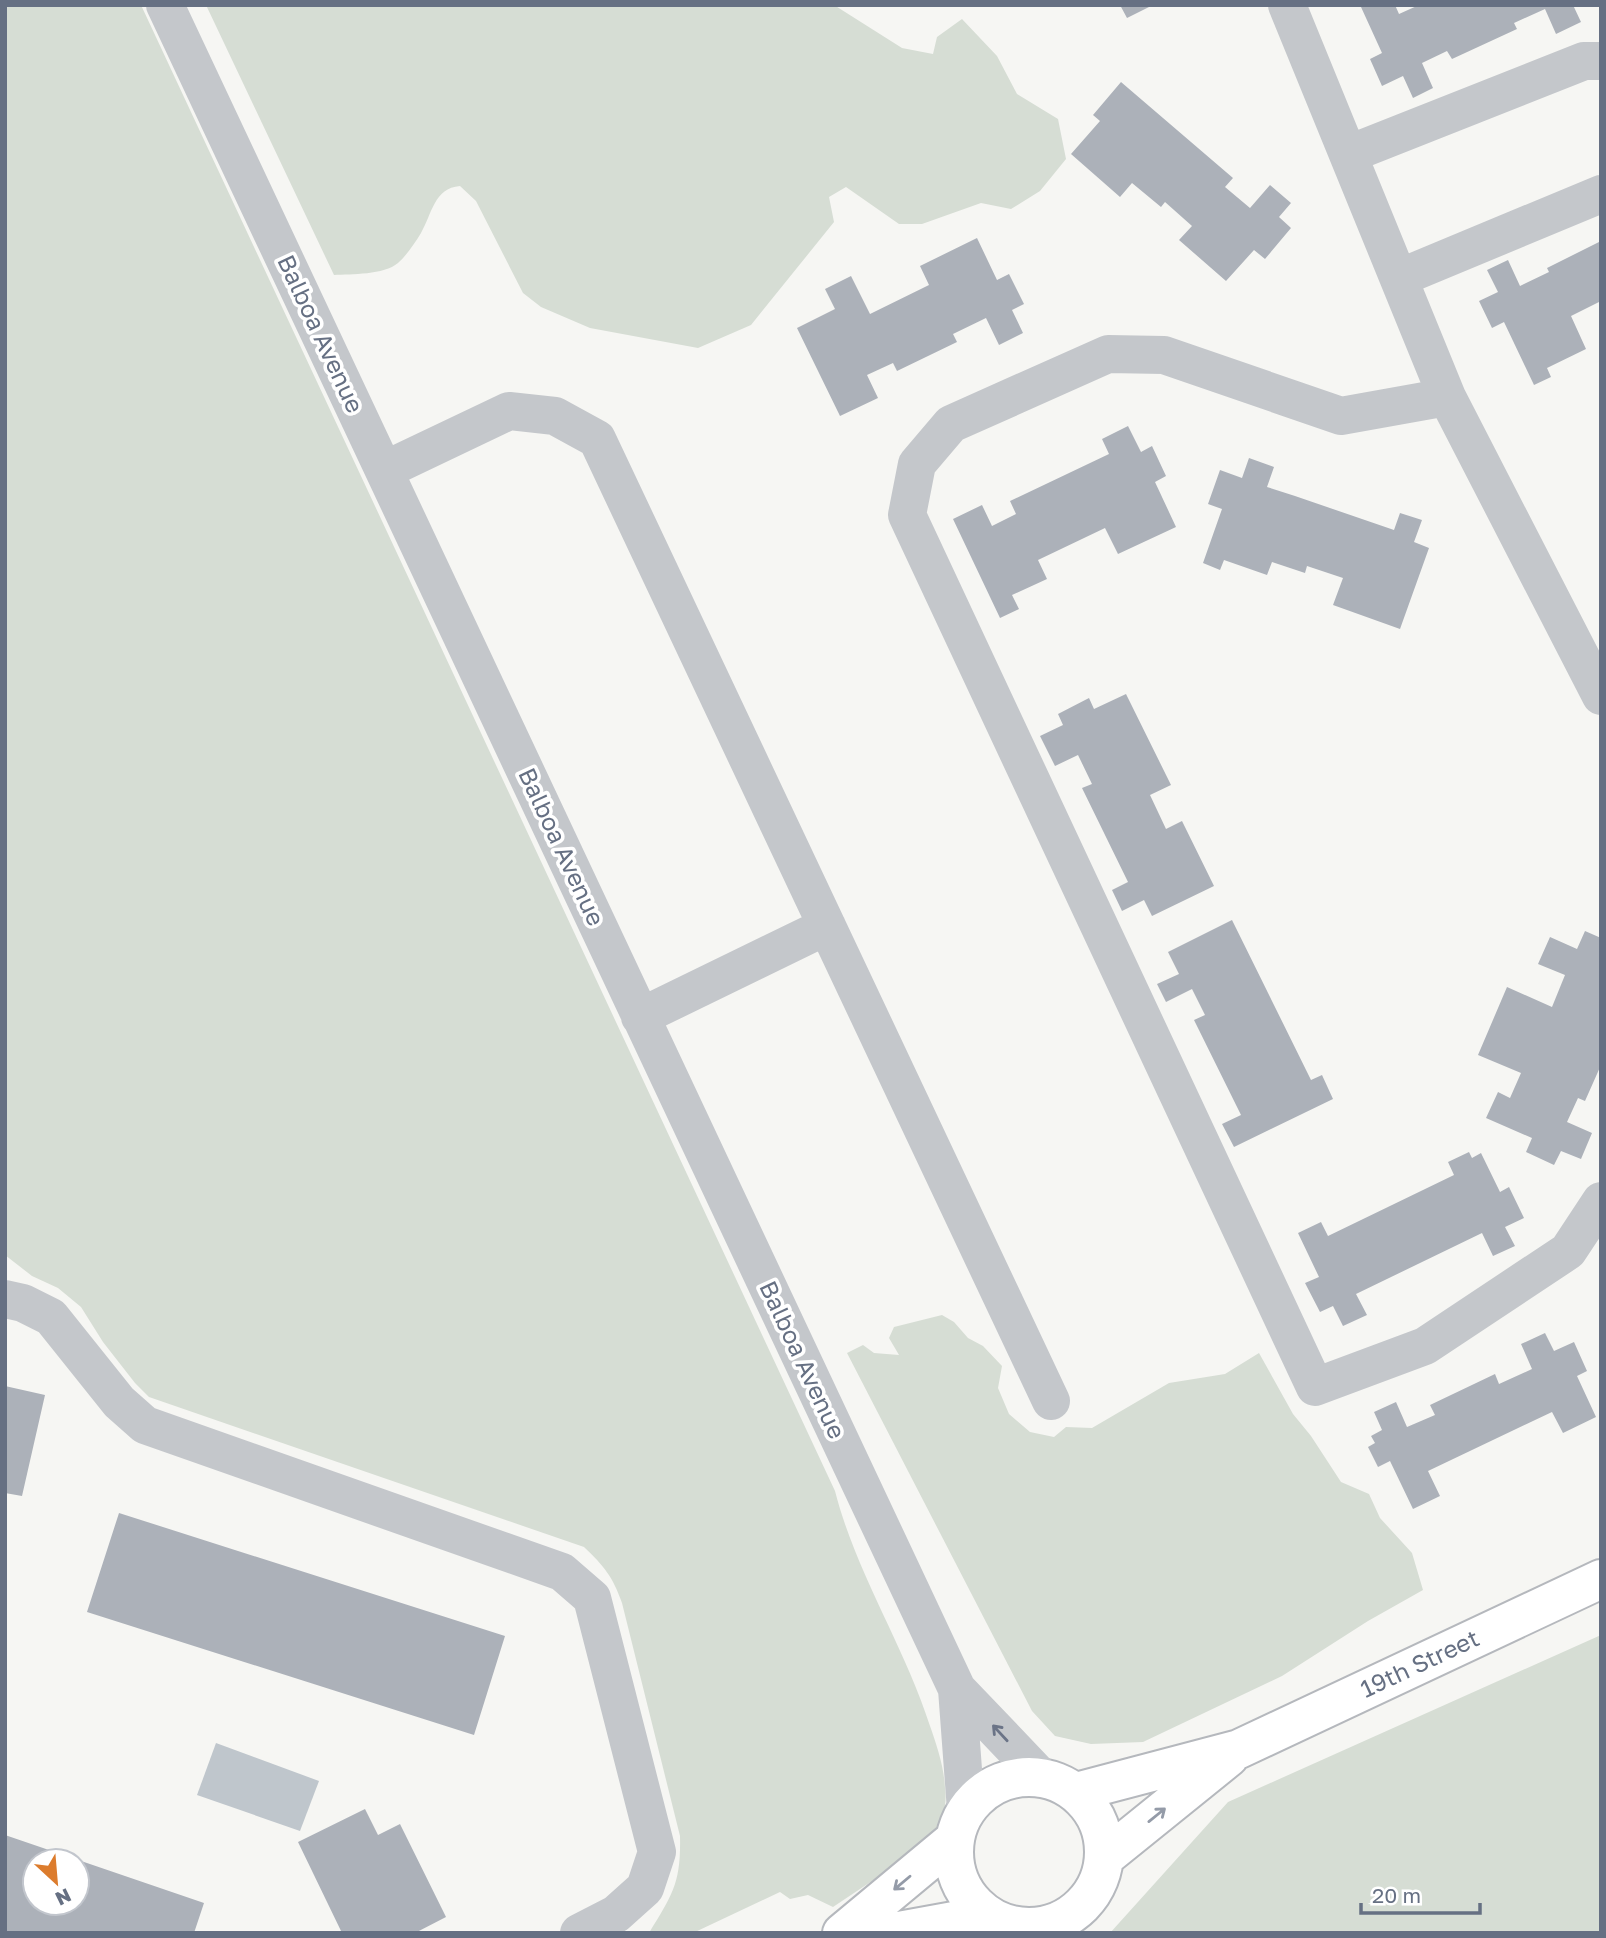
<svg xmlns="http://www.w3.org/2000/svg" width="1606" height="1938" font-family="'Golos Text',sans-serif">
<rect width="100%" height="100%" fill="#f6f6f3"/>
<path fill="#d6ddd4" d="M 5,5 L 141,5 L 835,1491 C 856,1573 904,1645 930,1726 C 937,1746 944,1767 945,1788 C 947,1803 944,1817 937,1830 L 890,1869 L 833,1907 L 808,1895 L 790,1899 L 780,1892 L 693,1933 L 649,1933 C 673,1894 681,1883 680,1836 L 622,1603 C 613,1577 604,1566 584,1547 L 149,1397 L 135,1383 L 103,1342 L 81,1307 L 58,1288 L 32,1276 L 5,1255 Z
M 206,5 L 834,5 L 902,48 L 933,54 L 937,37 L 962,19 L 997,56 L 1017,94 L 1058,119 L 1066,159 L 1040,191 L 1011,209 L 981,203 L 922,224 L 899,224 L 846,187 L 829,197 L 834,222 L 751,325 L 698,348 L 590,328 L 541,307 L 523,293 L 476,201 L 460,186 C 434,188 432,214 421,233 C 415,243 406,256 398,263 C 384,275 351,274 334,275 Z
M 942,1315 L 954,1322 L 968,1338 L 983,1346 L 1002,1366 L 998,1388 L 1009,1414 L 1030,1432 L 1054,1437 L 1066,1427 L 1092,1428 L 1169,1383 L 1225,1374 L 1259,1353 L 1293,1414 L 1311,1436 L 1341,1482 L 1369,1494 L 1380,1518 L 1412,1553 L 1423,1590 L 1368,1621 L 1282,1676 L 1143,1742 L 1091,1744 L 1055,1736 L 1032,1711 L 847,1353 L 863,1345 L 874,1353 L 899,1355 L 889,1338 L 894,1327 Z
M 1601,1635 L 1601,1933 L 1110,1933 L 1228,1802 Z"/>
<path fill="#bfc6cc" d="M 216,1743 L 319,1781 L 300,1831 L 197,1795 Z"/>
<path fill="#acb1b9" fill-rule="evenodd" d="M 1120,5 L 1153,5 L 1127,18 Z
M 1365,5 L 1395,5 L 1399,14 L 1419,5 L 1573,5 L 1581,22 L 1556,34 L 1545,9 L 1514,23 L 1517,29 L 1452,59 L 1447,51 L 1422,63 L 1433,88 L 1413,98 L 1403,76 L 1382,86 L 1370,59 L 1382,53 L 1361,7 Z
M 1121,82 L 1233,178 L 1225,187 L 1250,208 L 1270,185 L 1291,203 L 1279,217 L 1291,228 L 1265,259 L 1254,250 L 1226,281 L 1179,240 L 1192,226 L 1165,202 L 1161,207 L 1132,183 L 1120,197 L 1071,154 L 1100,121 L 1093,115 Z
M 977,238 L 997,280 L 1009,274 L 1024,304 L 1012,310 L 1023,333 L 999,345 L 986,318 L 953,334 L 957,342 L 897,371 L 893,363 L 867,375 L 878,398 L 840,416 L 797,328 L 835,309 L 825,289 L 851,276 L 870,314 L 929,285 L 920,266 Z
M 1601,241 L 1601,301 L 1571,316 L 1586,349 L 1547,368 L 1551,377 L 1534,385 L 1504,322 L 1492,328 L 1479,301 L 1498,292 L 1487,270 L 1508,260 L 1520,286 L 1549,272 L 1547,268 Z
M 1128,426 L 1141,452 L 1152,446 L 1166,476 L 1155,482 L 1176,527 L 1118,554 L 1105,528 L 1038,560 L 1047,579 L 1012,595 L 1019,609 L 1000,618 L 953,519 L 982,505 L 992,526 L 1016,514 L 1010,501 L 1109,454 L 1102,439 Z
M 1249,458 L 1274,467 L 1267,487 L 1295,496 L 1394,530 L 1400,513 L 1422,520 L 1414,542 L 1429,548 L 1400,629 L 1333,605 L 1343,578 L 1307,566 L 1305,573 L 1272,562 L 1267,575 L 1224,560 L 1220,570 L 1203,563 L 1222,509 L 1208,504 L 1220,470 L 1242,478 Z
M 1126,694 L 1171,785 L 1150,795 L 1166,829 L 1182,821 L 1214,886 L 1152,916 L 1144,900 L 1122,911 L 1112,890 L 1128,882 L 1082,788 L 1092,784 L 1078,755 L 1055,766 L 1040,736 L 1063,725 L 1058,714 L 1089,698 L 1094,709 Z
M 1232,920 L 1311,1080 L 1322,1075 L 1333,1099 L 1234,1147 L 1222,1124 L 1241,1115 L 1194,1020 L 1205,1015 L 1192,989 L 1166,1002 L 1157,984 L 1179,974 L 1168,952 Z
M 1585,931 L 1601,938 L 1601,1065 L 1585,1101 L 1578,1098 L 1567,1122 L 1592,1133 L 1581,1159 L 1561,1151 L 1554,1165 L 1526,1152 L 1532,1138 L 1486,1118 L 1498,1092 L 1510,1098 L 1521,1073 L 1478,1055 L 1507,987 L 1552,1007 L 1565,975 L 1538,964 L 1550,937 L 1577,949 Z
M 1469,1152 L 1472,1158 L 1481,1153 L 1500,1192 L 1509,1187 L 1524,1218 L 1505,1227 L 1515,1246 L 1493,1256 L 1482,1233 L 1356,1294 L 1367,1315 L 1343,1326 L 1333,1306 L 1320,1312 L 1305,1283 L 1319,1277 L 1298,1233 L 1321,1222 L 1328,1236 L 1454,1175 L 1448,1162 Z
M 1545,1333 L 1554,1351 L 1574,1342 L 1587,1371 L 1577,1376 L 1596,1417 L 1563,1433 L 1552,1412 L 1428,1471 L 1440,1496 L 1413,1509 L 1390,1461 L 1378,1467 L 1368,1447 L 1375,1443 L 1371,1436 L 1382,1430 L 1374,1412 L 1396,1402 L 1407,1427 L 1435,1415 L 1430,1405 L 1495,1374 L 1499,1384 L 1532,1369 L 1521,1344 Z
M 5,1386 L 45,1395 L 22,1496 L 5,1493 Z
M 119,1513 L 505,1636 L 474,1735 L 87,1612 Z
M 365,1809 L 378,1835 L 400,1824 L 446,1917 L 415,1933 L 342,1933 L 298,1842 Z
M 5,1835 L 204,1903 L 194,1933 L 5,1933 ZM 35,1861 L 77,1861 L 77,1903 L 35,1903 Z"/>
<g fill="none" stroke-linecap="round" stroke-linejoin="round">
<g stroke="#b5b8bd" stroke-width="42">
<path id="major" d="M954 1852a75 75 0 1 1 150 0a75 75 0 1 1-150 0Z
M 1076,1792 L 1239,1749 L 1601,1579
M 1104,1858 L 1229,1757
M 842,1933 L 955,1839
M 888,1933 L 987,1915"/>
</g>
<path stroke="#c4c7cb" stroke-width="38" d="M 165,5 L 957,1689 L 1042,1778
M 1287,5 L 1447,397 L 1601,696
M 1349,154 L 1584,61 L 1601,61
M 1399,278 L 1601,194
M 1447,397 L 1341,416 L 1164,355 L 1108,354 L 951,424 L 917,464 L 907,515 L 1315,1387 L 1425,1346 L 1568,1251 L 1601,1201
M 385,470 L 509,411 L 555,416 L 597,439 L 1051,1401
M 640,1017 L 827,926
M 5,1299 L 23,1303 L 51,1317 L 119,1402 L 145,1425 L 562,1572 L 592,1598 L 657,1852 L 645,1888 L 616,1914 L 579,1933
M 957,1689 L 966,1810"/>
<use href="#major" stroke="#fff" stroke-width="38"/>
</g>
<defs><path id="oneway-shaft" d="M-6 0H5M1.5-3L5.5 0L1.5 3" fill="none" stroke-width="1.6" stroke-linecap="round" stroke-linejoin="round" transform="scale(1.75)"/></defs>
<use stroke="#6b7487" href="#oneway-shaft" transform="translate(1000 1733) rotate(-133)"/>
<g stroke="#949ba8">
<use href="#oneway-shaft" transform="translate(1157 1815) rotate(-39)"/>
<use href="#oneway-shaft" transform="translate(902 1883) rotate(140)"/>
</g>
<g text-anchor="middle" stroke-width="7" stroke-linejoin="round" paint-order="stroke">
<g font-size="24" fill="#667083" stroke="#fff">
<text transform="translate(320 334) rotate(65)" y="8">Balboa Avenue</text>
<text transform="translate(561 847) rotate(65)" y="8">Balboa Avenue</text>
<text transform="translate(802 1360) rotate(65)" y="8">Balboa Avenue</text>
<text transform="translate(1420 1664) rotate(-25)" y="8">19th Street</text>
</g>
</g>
<rect width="1606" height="1938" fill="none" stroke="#667083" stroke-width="14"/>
<g transform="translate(56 1882) rotate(154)"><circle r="33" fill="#ffffff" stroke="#c2c6cd" stroke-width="2"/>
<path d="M0-5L12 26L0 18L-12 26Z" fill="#dc7c2d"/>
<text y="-10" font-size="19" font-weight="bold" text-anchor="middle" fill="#667083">N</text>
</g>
<path d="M1361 1903v10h119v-10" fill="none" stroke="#667083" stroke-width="3.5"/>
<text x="1372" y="1903" font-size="21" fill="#667083" stroke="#ffffff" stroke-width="5" paint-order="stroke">20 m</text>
</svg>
